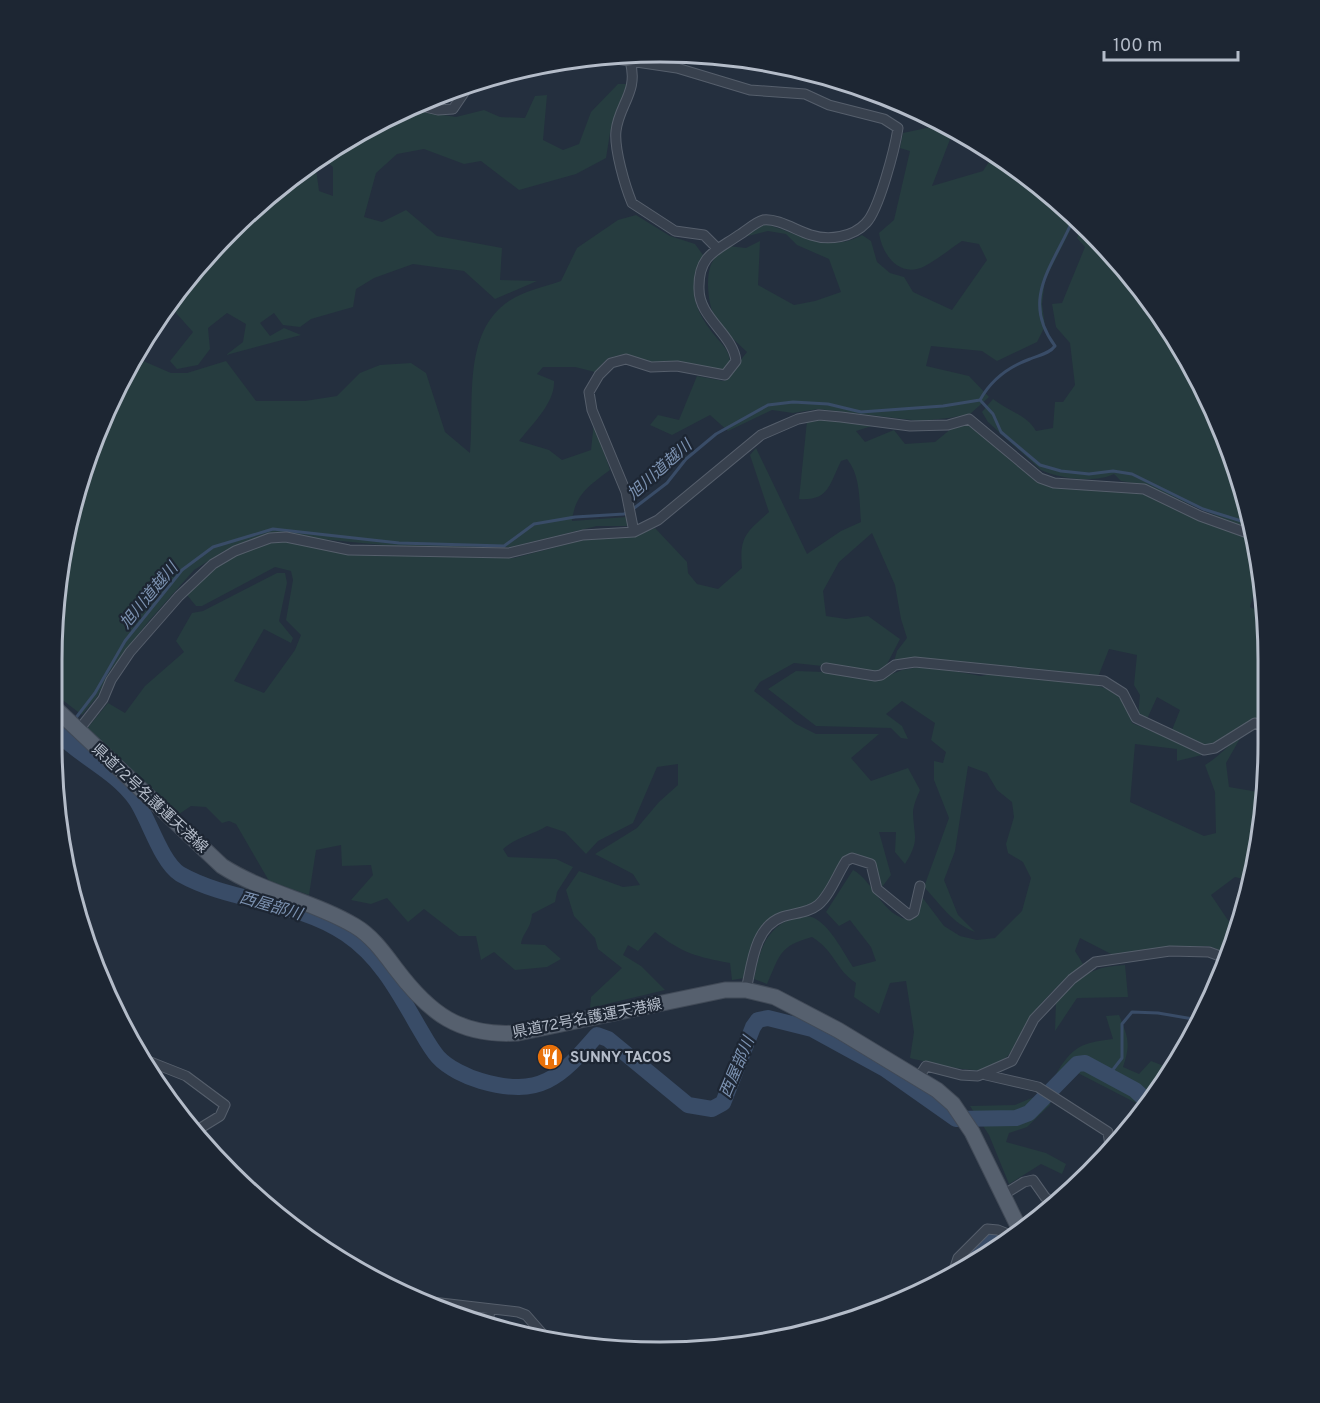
<svg xmlns="http://www.w3.org/2000/svg" width="1320" height="1403" font-family="Overpass,'Noto Sans JP',sans-serif">
<rect width="100%" height="100%" fill="#242f3e"/>
<path fill="#263c3f" d="M 469,82 L 458,100 L 444,101 L 434,107 L 420,103 Z
M 618,84 L 627,84 L 610,133 L 606,158 L 576,174 L 519,190 L 481,161 L 464,164 L 424,149 L 397,154 L 376,173 L 364,217 L 382,222 L 406,210 L 437,236 L 502,248 L 500,280 L 537,281 L 495,299 L 464,271 L 413,264 L 374,278 L 356,289 L 353,307 L 311,319 L 300,327 L 283,325 L 274,313 L 260,323 L 270,336 L 284,328 L 301,335 L 226,355 L 243,342 L 246,324 L 227,313 L 208,328 L 210,349 L 198,365 L 177,369 L 170,361 L 193,332 L 168,304 L 177,289 L 258,202 L 310,165 L 316,169 L 319,191 L 333,196 L 333,167 L 321,157 L 355,133 L 407,109 L 456,117 L 484,110 L 500,117 L 525,118 L 535,96 L 547,95 L 543,140 L 563,150 L 579,144 L 591,112 Z
M 945,124 L 954,129 L 932,186 L 983,171 L 994,154 L 1030,177 L 1076,219 L 1045,280 L 1042,304 L 1045,326 L 1037,342 L 997,361 L 982,351 L 931,346 L 926,366 L 969,376 L 989,397 L 970,414 L 949,418 L 920,421 L 818,409 L 793,413 L 772,410 L 728,431 L 710,415 L 672,435 L 650,425 L 658,415 L 679,420 L 697,376 L 724,381 L 747,352 C 722,328 709,321 708,285 C 708,266 712,257 728,246 L 746,248 L 760,241 L 758,285 L 794,305 L 815,301 L 841,292 L 829,259 L 797,245 L 786,234 L 768,231 L 740,238 L 765,224 C 798,233 828,254 862,235 L 871,241 L 877,262 L 890,273 L 904,277 L 913,292 L 952,310 L 987,260 L 979,244 L 962,241 C 950,249 938,259 925,266 C 900,279 882,255 879,233 L 894,220 L 910,151 L 900,148 L 903,133 Z
M 636,215 L 670,236 L 695,244 L 703,255 C 687,289 693,309 716,337 C 723,345 729,351 730,361 L 723,371 L 650,364 L 625,354 L 608,358 L 595,372 L 575,367 L 543,367 L 537,374 L 554,381 C 555,403 532,424 519,441 L 549,450 L 562,460 L 591,450 L 594,422 L 610,470 C 590,485 575,494 572,521 L 627,517 L 628,526 L 597,526 L 511,547 L 413,548 L 269,534 L 224,551 L 194,570 L 148,622 L 110,671 L 97,697 L 82,715 L 56,695 L 52,620 L 72,502 L 114,390 L 134,357 L 171,373 L 187,373 L 226,361 L 256,401 L 305,401 L 337,396 L 360,373 L 380,365 L 411,363 L 426,373 L 445,432 L 470,453 C 475,405 461,333 509,301 C 524,291 544,287 561,281 L 577,248 L 618,220 Z
M 1082,225 L 1118,258 L 1187,355 L 1237,464 L 1252,531 L 1145,485 L 1121,481 L 1114,474 C 1096,483 1060,479 1041,470 L 988,422 L 982,412 L 993,399 C 1008,411 1027,415 1036,431 L 1053,428 L 1055,402 L 1063,402 L 1075,385 L 1070,343 L 1056,327 L 1052,304 L 1062,303 L 1085,247 L 1077,238 Z
M 828,419 L 872,426 L 856,431 L 865,442 L 894,430 L 905,444 L 935,442 L 952,428 L 967,424 L 1038,483 L 1143,493 L 1254,540 L 1261,568 L 1250,607 L 1265,615 L 1268,712 L 1215,743 L 1204,746 L 1172,730 L 1180,710 L 1157,697 L 1147,719 L 1138,715 L 1140,695 L 1134,685 L 1137,655 L 1109,649 L 1098,677 C 1059,673 1020,670 981,666 C 950,662 924,655 893,665 L 897,651 L 907,638 L 901,619 L 895,585 L 872,533 L 839,562 L 823,591 L 826,616 L 846,619 L 868,616 L 900,639 L 885,668 L 879,672 L 794,663 L 760,682 L 754,691 L 796,724 L 816,734 L 879,734 L 851,758 L 871,781 L 908,768 L 920,790 C 917,797 913,806 913,813 C 914,838 920,840 905,864 L 895,852 L 896,832 L 879,832 L 891,875 L 882,887 L 873,861 L 861,856 L 847,855 L 818,900 L 809,907 L 775,916 L 744,978 L 732,980 L 730,963 C 697,957 682,953 655,932 L 638,951 L 628,945 L 623,955 L 641,966 L 665,990 L 590,1008 L 591,997 L 622,968 L 598,949 L 595,938 L 574,916 L 566,890 L 579,871 L 623,887 L 640,885 L 633,874 L 595,854 L 637,828 L 659,802 L 678,785 L 678,764 L 657,767 L 633,823 L 598,841 L 586,854 L 565,832 L 547,826 C 532,835 515,838 503,849 L 508,857 L 556,859 L 573,867 L 557,892 L 555,902 L 532,914 C 531,929 523,932 521,944 L 545,945 L 561,959 L 547,967 L 515,970 L 494,952 L 481,960 L 476,936 L 459,936 L 424,909 L 408,922 L 387,898 L 371,904 L 351,900 L 373,875 L 371,865 L 342,866 L 341,845 L 316,850 L 309,895 L 269,881 L 236,824 L 229,821 L 222,823 L 206,807 L 191,806 L 179,814 L 85,731 L 108,703 L 125,713 L 145,686 L 184,652 L 176,641 L 192,613 L 203,611 L 277,573 L 285,573 L 287,583 L 279,621 L 293,638 L 291,643 L 264,629 L 234,681 L 264,693 L 295,650 L 301,635 L 286,620 L 293,580 L 291,571 L 275,567 L 202,606 L 196,606 L 187,595 L 214,568 L 236,554 L 270,543 L 289,540 L 349,553 L 514,558 L 591,538 L 634,536 L 655,528 L 687,562 L 688,573 L 697,584 L 718,589 L 742,568 C 739,536 747,532 769,512 L 750,455 L 756,448 L 807,554 L 841,531 L 861,522 C 859,501 861,476 847,459 L 841,461 C 829,485 829,501 799,499 L 807,421 Z
M 926,666 L 981,676 L 991,674 C 1019,676 1096,678 1116,694 C 1125,701 1128,713 1132,723 L 1206,754 L 1177,761 L 1177,749 L 1135,744 L 1130,802 L 1204,836 L 1216,833 L 1215,792 L 1205,765 C 1219,757 1229,744 1242,735 L 1226,763 L 1229,787 L 1264,793 L 1257,861 L 1251,881 L 1235,877 L 1211,895 L 1234,929 L 1224,952 L 1208,946 L 1163,947 L 1113,955 L 1080,938 L 1075,951 L 1083,964 C 1065,979 1047,995 1034,1013 C 1018,1036 1016,1058 988,1069 C 973,1074 926,1062 910,1058 L 914,1032 L 906,981 L 890,983 L 879,1014 L 854,997 L 856,983 C 835,969 835,951 812,937 C 779,946 780,955 767,984 L 754,979 C 759,953 764,931 790,919 C 797,916 810,915 816,919 C 832,929 843,952 853,967 L 876,961 L 871,947 L 850,920 L 839,926 L 826,912 L 853,870 C 874,881 883,918 911,920 L 919,914 L 922,897 L 944,926 L 960,936 L 977,940 L 995,938 L 1022,911 L 1031,878 L 1023,862 L 1008,853 L 1006,844 L 1014,817 L 1012,802 L 997,790 L 987,773 L 968,766 L 955,851 L 944,880 L 958,915 L 975,932 C 952,923 941,905 924,887 L 949,818 L 934,780 L 934,761 L 943,763 L 946,752 L 931,740 L 935,723 L 902,701 L 886,714 L 902,726 L 908,739 L 901,738 L 891,728 L 816,726 L 768,689 L 796,671 L 824,672 L 874,681 L 902,670 Z
M 1224,960 L 1227,963 L 1219,983 L 1209,974 Z
M 1125,965 L 1128,997 L 1077,998 L 1055,1031 L 1056,1002 C 1082,977 1087,967 1125,965 Z
M 1119,1015 C 1128,1037 1131,1044 1123,1067 L 1139,1074 L 1151,1061 L 1169,1068 L 1170,1074 L 1141,1110 L 1140,1105 L 1076,1072 L 1064,1083 L 1056,1074 C 1073,1046 1081,1043 1113,1039 L 1106,1016 Z
M 1034,1097 L 1051,1104 L 1027,1127 L 1009,1133 L 1006,1142 L 1046,1153 L 1066,1164 L 1062,1174 L 1041,1164 L 1009,1184 L 989,1135 L 970,1106 L 1015,1105 Z"/>
<g fill="none" stroke-linecap="round" stroke-linejoin="round">
<path stroke="#394c67" stroke-width="3" d="M 980,400 C 991,380 1008,367 1030,359 C 1039,355 1049,354 1055,346 C 1019,298 1055,264 1074,217
M 75,719 L 95,693 L 125,641 L 182,570 L 213,547 L 273,529 L 399,543 L 504,546 L 534,524 L 575,517 L 624,514 L 633,509 L 667,483 L 686,459 L 716,434 L 768,405 L 793,402 L 828,404 L 861,412 L 943,406 L 980,400 L 993,414 L 1001,432 L 1040,465 L 1061,471 L 1089,474 L 1113,471 L 1132,474 L 1203,509 L 1251,524
M 61,736 L 69,726
M 1108,1076 L 1122,1058 L 1122,1024 L 1132,1012 L 1158,1013 L 1199,1020"/>
<path stroke="#394c67" stroke-width="16" d="M 57,732 C 80,757 116,771 136,800 C 149,819 161,862 180,874 C 231,903 297,900 346,934 C 380,957 398,991 418,1026 C 424,1036 430,1048 438,1057 C 448,1068 467,1077 481,1081 C 540,1098 560,1078 597,1035 L 608,1039 L 688,1105 L 712,1109 L 723,1103 L 753,1027 L 758,1020 L 768,1018 L 812,1029 L 885,1069 L 956,1119 L 1016,1118 L 1029,1113 L 1077,1064 L 1085,1063 L 1135,1090 L 1148,1102
M 963,1271 C 966,1254 975,1242 991,1234 L 1008,1239"/>
<g stroke="#565f6c" stroke-width="11">
<path id="minor" d="M 596,56 L 677,68 L 750,90 L 805,94 L 829,105 L 884,119 L 898,128 C 895,148 879,210 866,223 C 853,237 829,241 811,235 C 797,231 778,218 763,220 C 755,222 746,231 739,235 C 716,251 698,255 699,289 C 699,318 733,334 736,361 L 725,375 L 677,366 L 651,367 L 626,359 L 611,363 L 599,375 L 589,392 L 592,410 L 626,492 L 634,532
M 630,61 C 639,92 619,104 616,131 C 614,149 625,186 632,203 L 675,231 L 704,235 L 716,247
M 417,105 L 438,110 L 453,109 L 472,81
M 826,668 L 875,676 L 881,675 L 895,665 L 915,662 L 1104,681 L 1123,693 L 1136,718 L 1204,750 L 1215,748 L 1255,723 L 1268,728
M 78,731 L 103,699 L 111,680 L 130,652 L 179,596 L 213,564 L 235,551 L 270,538 L 286,537 L 349,550 L 509,553 L 583,535 L 634,532 L 658,520 L 761,435 L 798,419 L 819,415 L 841,417 L 910,426 L 948,425 L 969,419 L 1040,478 L 1054,483 L 1144,489 L 1200,516 L 1253,535
M 746,990 C 752,965 754,927 782,917 C 794,913 808,913 818,905 C 830,895 837,875 846,861 L 852,858 L 871,864 L 877,889 L 909,915 L 914,912 L 920,886
M 143,1059 L 186,1076 L 225,1105 L 220,1116 L 194,1132
M 986,1075 L 1038,1087 L 1108,1132 L 1110,1146
M 919,1077 L 926,1066 L 961,1075 L 978,1076 L 1012,1061 L 1034,1019 L 1072,979 L 1095,962 L 1170,951 L 1209,952 L 1228,959
M 1003,1195 L 1024,1182 L 1033,1180 L 1045,1197 L 1055,1205
M 952,1276 L 958,1258 L 987,1229 L 998,1230 L 1013,1236
M 432,1302 L 518,1312 L 526,1315 L 547,1339
M 488,1325 L 490,1309"/>
</g>
<g stroke="#414a57" stroke-width="17">
<path id="primary" d="M 56,709 L 222,866 C 264,893 313,901 355,926 C 372,936 384,953 396,969 C 429,1013 460,1037 518,1033 L 725,990 L 746,990 L 775,997 L 838,1030 L 937,1090 L 953,1104 L 972,1132 L 1020,1230"/>
</g>
<use href="#minor" stroke="#38414e" stroke-width="9"/>
<use href="#primary" stroke="#56606e" stroke-width="15"/>
</g>
<defs>
<g id="restaurant-disc" transform="scale(1.35)"><circle r="9.5" fill="#e8710a" stroke="#1d2633"/><path d="M-5-6h1v4h1v-4h1v4h1v-4h1v5L-1.5 .5V6h-2V.5L-5-1ZM5-6V6H3V1.5H1.5Q1.5-4 5-6Z" fill="#fff"/></g>
</defs>
<g fill-rule="evenodd">
<use href="#restaurant-disc" x="550" y="1057"/>
</g>
<g text-anchor="middle" stroke-width="4.5" stroke-linejoin="round" paint-order="stroke">
<g font-size="15" fill="#b4bcc9" stroke="#1d2633">
<text transform="translate(150 798) rotate(43)" y="5">県道72号名護運天港線</text>
<text transform="translate(587 1018) rotate(-11)" y="5">県道72号名護運天港線</text>
</g>
<g font-size="15" font-weight="bold" fill="#b4bcc9" stroke="#1d2633" text-anchor="start">
<text x="570" y="1062">SUNNY TACOS</text>
</g>
<g font-size="16" font-style="italic" fill="#7c92b1" stroke="#1d2633">
<text transform="translate(659 469) rotate(-42)" y="6">旭川道越川</text>
<text transform="translate(148 595) rotate(-50)" y="6">旭川道越川</text>
<text transform="translate(271 905) rotate(16)" y="6">西屋部川</text>
<text transform="translate(736 1067) rotate(-67)" y="6">西屋部川</text>
</g>
</g>
<path d="M0 0H1320V1403H0ZM660 62H660A598 598 0 0 1 1258 660V744A598 598 0 0 1 660 1342H660A598 598 0 0 1 62 744V660A598 598 0 0 1 660 62Z" fill="#1d2633" fill-rule="evenodd"/>
<path fill="none" stroke="#b4bcc9" stroke-width="3" d="M660 62H660A598 598 0 0 1 1258 660V744A598 598 0 0 1 660 1342H660A598 598 0 0 1 62 744V660A598 598 0 0 1 660 62Z"/>
<path d="M1104 51v9h134v-9" fill="none" stroke="#b4bcc9" stroke-width="3"/>
<text x="1113" y="51" font-size="18" fill="#b4bcc9" stroke="#1d2633" stroke-width="4.5" paint-order="stroke">100 m</text>
</svg>
